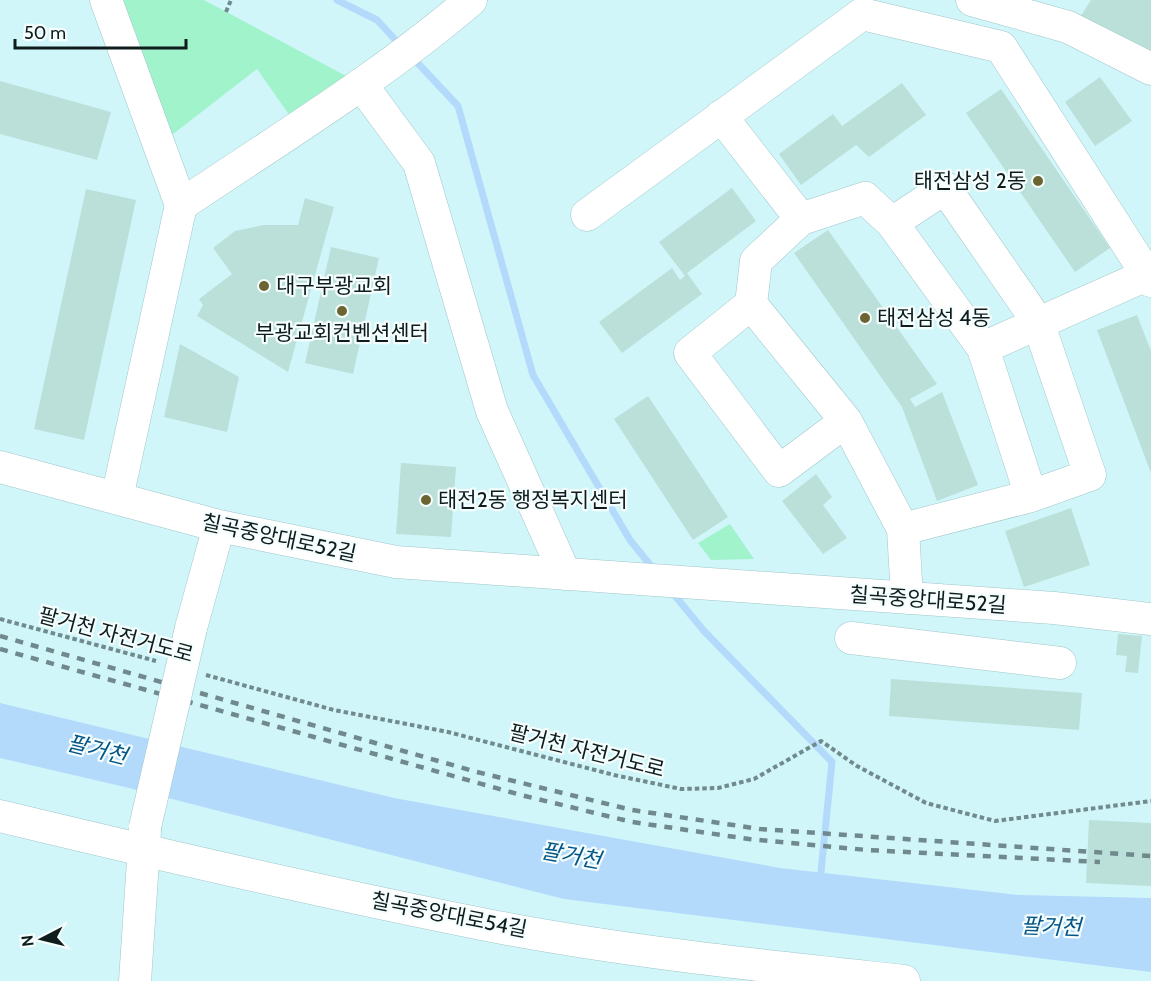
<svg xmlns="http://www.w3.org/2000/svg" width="1151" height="981" font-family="Cabin,'Noto Sans KR',sans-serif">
<rect width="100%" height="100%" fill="#d0f6fa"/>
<path fill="#a1f3cb" d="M 106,0 L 204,0 L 361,84 L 297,126 L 257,69 L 159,145 Z
M 730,524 L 754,559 L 711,560 L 698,543 Z"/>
<path fill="#b3dafb" d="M 0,703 L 394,798 L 780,868 L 1019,895 L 1151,898 L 1151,972 L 564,899 L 125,787 L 0,758 Z"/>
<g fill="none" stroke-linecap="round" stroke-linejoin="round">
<path stroke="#b3dafb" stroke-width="7" d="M 337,0 L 377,20 L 400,45
M 412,57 L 458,106 L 533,375 L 630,540 L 655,571
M 671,591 L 704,631 L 832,762 L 820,882"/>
</g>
<path fill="#bbe0d9" d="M 1091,0 L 1151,0 L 1151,52 L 1079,19 Z
M 1100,77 L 1132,121 L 1095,146 L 1065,102 Z
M 0,81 L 111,112 L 97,160 L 0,134 Z
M 902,83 L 926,115 L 869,157 L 856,145 L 801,185 L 779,154 L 833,114 L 842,126 Z
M 1001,89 L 1110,248 L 1075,272 L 966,113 Z
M 732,188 L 756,221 L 687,273 L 702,294 L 622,353 L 599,322 L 672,268 L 680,280 L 685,276 L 659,242 Z
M 86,189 L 136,200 L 84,440 L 34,429 Z
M 305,198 L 334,207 L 288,372 L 197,316 L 203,305 L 199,299 L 232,274 L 213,248 L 235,231 L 264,225 L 298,225 Z
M 828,230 L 937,384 L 910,399 L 915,407 L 942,392 L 978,485 L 937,501 L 902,407 L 794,253 Z
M 331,247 L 379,258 L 353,374 L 305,363 Z
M 1137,315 L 1151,351 L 1151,473 L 1097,330 Z
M 180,344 L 239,377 L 227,432 L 164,417 Z
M 648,396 L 728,517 L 693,540 L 614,419 Z
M 401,463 L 456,467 L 451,537 L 396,534 Z
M 816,474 L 832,497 L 823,505 L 847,538 L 823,554 L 782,501 Z
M 1071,508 L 1090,565 L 1024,587 L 1005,531 Z
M 1118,634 L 1142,636 L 1138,673 L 1125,672 L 1127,656 L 1116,655 Z
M 891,679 L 1082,693 L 1079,730 L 889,716 Z
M 1089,820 L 1151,823 L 1151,886 L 1086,883 Z"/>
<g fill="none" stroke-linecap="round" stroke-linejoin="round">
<g stroke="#a1c6c9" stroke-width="33">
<path id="minor" d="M 106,0 L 181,205
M 972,0 L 1068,27 L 1151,69
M 361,84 L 419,163 L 492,411 L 565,574
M 721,116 L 801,219
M 587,215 L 862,14 L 1001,47 L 1151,281
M 751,304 L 756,261 L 801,219 L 865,198 L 892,223
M 983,348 L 1151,273
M 846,421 L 779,471 L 690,353 L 751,304 L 846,421 L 903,529
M 0,467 L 219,526 L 396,562 L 1054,608 L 1151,619
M 117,498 L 181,205 C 279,139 381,77 471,0
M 907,598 L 903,529 L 1031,496 L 1090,475 L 1038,322 L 945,188 L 892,223 L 983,348 L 1031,496
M 191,628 L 219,526
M 851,638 L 1060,663
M 0,816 C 162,855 324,893 487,925 C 625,952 765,966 904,981
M 135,981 L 145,831"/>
</g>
<path stroke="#708a8d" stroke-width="4" stroke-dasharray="4.5 3" stroke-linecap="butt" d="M 226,12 L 231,0
M 0,619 L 156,661
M 206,675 L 334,710 L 448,732 L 614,775 L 681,789 L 718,788 L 754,779 L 821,741 L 857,766 L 926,803 L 995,821 L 1151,801"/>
<use href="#minor" stroke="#fff" stroke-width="32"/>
<path stroke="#6f898c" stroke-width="4.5" stroke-dasharray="8 8" stroke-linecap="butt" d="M 0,636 L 477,772 L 632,810 L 760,829 L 1151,856
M 0,649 L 521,795 L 632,822 L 749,839 L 867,850 L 1100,862"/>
<g stroke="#a1c6c9" stroke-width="33" stroke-linecap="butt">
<path id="minor-bridge" d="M 145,827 L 191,628"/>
</g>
<use href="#minor-bridge" stroke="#fff" stroke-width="32"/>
</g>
<g fill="#6c6531" stroke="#f5fdfd" stroke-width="2">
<circle cx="1038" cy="181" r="6"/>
<circle cx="264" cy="286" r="6"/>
<circle cx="342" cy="311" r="6"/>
<circle cx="865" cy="318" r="6"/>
<circle cx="426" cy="500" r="6"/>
</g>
<g text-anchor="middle" stroke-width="4.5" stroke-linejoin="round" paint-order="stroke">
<g font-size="21" fill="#0e1c1d" stroke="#f5fdfd" text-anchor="start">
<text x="1026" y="188" text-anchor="end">태전삼성 2동</text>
<text x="276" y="293">대구부광교회</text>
<text x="877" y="325">태전삼성 4동</text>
<text x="342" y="340" text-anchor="middle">부광교회컨벤션센터</text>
<text x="438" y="507">태전2동 행정복지센터</text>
</g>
<g font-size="21" fill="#0e1c1d" stroke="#f5fdfd">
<text transform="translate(279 538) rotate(12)" y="7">칠곡중앙대로52길</text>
<text transform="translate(928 600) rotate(4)" y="7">칠곡중앙대로52길</text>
<text transform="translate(116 635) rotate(15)" y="7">팔거천 자전거도로</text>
<text transform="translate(587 751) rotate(14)" y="7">팔거천 자전거도로</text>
<text transform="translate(449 915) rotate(11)" y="7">칠곡중앙대로54길</text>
</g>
<g font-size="22" font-style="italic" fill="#035586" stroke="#f5fdfd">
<text transform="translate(97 749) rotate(14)" y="8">팔거천</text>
<text transform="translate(571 855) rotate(10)" y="8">팔거천</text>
<text transform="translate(1051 926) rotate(2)" y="8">팔거천</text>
</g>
</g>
<g transform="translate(42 939) rotate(263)" stroke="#f5fdfd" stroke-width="4.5" paint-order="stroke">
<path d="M0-4.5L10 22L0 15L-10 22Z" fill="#0e1c1d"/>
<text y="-9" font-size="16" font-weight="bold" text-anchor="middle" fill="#0e1c1d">N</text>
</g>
<path d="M15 39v9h171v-9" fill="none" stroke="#0e1c1d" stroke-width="3"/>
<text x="24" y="39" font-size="18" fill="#0e1c1d" stroke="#f5fdfd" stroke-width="4.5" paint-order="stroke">50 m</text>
</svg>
